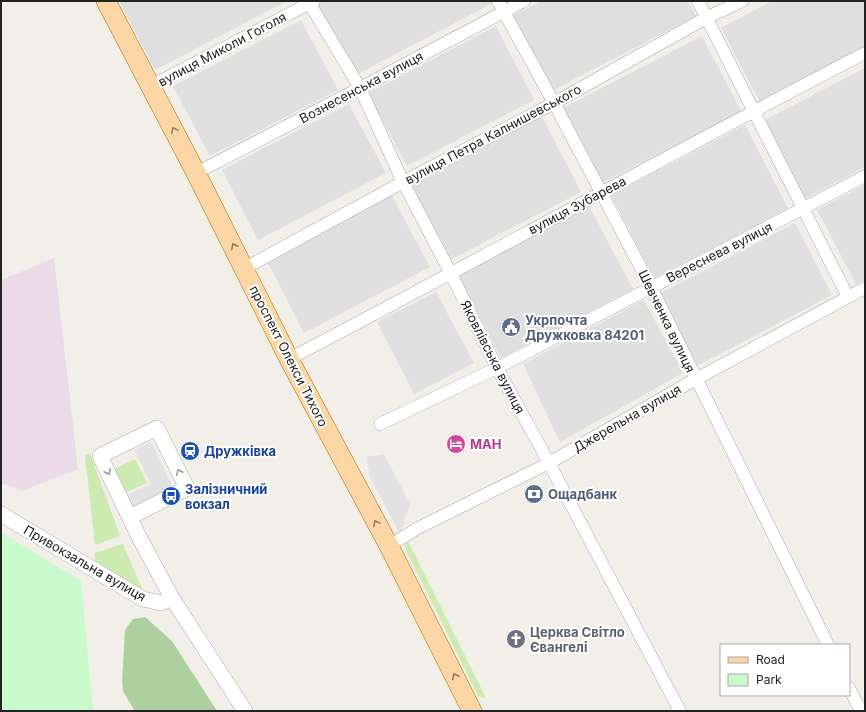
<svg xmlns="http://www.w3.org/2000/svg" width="866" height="712" font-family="Inter,sans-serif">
<rect width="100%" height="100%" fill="#f2efe9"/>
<path fill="#e0dfdf" d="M 119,1 L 287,1 L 155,70 Z
M 314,1 L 492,1 L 493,3 L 348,79 Z
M 541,1 L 688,1 L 696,16 L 550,92 L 510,17 Z
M 772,1 L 865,1 L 865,50 L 761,104 L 721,28 Z
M 301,20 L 338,90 L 210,156 L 173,86 Z
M 496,26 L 534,100 L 407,166 L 368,93 Z
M 702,36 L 741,111 L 600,184 L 561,109 Z
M 865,68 L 865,167 L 804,199 L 763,121 Z
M 349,104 L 386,173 L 258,240 L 222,170 Z
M 541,115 L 581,192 L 450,260 L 410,184 Z
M 745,125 L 788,208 L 654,278 L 611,195 Z
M 865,185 L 865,280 L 856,284 L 817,210 Z
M 391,194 L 430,267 L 304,333 L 266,259 Z
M 589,206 L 633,289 L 501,358 L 458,275 Z
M 795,223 L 832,295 L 697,366 L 659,294 Z
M 436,292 L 474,363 L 414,394 L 377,322 Z
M 644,300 L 683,373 L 560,442 L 523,364 Z"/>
<path fill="#ebdbe8" d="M 54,258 L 78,469 L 22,491 L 1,483 L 1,280 Z"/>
<path fill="#cdebb0" d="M 90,453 L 120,536 L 95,545 L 85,456 Z
M 135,459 L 147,483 L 125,493 L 114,469 Z
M 408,541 L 486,698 L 478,696 L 406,550 L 405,544 Z
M 123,544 L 144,593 L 97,567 L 94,553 Z"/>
<path fill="#add19e" d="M 145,617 L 172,641 L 217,711 L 136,711 L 134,710 L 123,691 L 122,682 L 125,630 L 133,619 Z"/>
<path fill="#c8facc" d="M 1,532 L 81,581 L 93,711 L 1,711 Z"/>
<path fill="#e2e2e2" d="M 151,442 L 174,490 L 132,510 L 125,496 L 151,484 L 134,450 Z
M 384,454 L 410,504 L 400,534 L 370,477 L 366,457 Z"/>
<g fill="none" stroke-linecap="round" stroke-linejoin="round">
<g stroke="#a9a9a9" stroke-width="13">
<path id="minor" d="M 308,1 L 360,88 L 403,182 L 451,274 L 497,368 L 549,463 L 680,711
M 498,1 L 554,103 L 651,287 L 828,645
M 698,1 L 848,297
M 151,86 L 314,1
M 196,173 L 360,88 L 524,1
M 245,268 L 403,182 L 554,103 L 706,18 L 742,1
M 289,359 C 482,258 672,153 865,53
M 380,424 L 497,368 L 865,176
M 389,546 L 418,528 L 549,463 L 696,379 L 865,288
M 849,688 L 861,711"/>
</g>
<g stroke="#a9a9a9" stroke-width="16">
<path id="tertiary" d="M 1,514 L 143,599 L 161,603 L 172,598 L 139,537 L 100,456 L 157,428 L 187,488 L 130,517
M 172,598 L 245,711"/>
</g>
<g stroke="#a06b00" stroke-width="20">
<path id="primary" d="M 106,1 L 196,173 L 289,359 L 389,546 L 472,711"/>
</g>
<use href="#minor" stroke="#fff" stroke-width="12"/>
<use href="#tertiary" stroke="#fff" stroke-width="15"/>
<use href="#primary" stroke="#fcd6a4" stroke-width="19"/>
</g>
<defs><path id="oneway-chevron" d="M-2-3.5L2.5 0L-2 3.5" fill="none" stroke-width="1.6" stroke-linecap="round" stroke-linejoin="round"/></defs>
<g stroke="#8f7c63">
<use href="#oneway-chevron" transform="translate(174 130) rotate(-118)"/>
<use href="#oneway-chevron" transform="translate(234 246) rotate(-117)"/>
<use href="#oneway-chevron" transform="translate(376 523) rotate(-118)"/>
<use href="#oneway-chevron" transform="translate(455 676) rotate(-117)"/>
</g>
<g stroke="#9c9c9c">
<use href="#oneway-chevron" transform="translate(108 472) rotate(64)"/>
<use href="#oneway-chevron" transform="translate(179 472) rotate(-116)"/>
</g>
<defs>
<g id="civic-disc" transform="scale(1)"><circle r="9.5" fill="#5c6f8a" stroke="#fff"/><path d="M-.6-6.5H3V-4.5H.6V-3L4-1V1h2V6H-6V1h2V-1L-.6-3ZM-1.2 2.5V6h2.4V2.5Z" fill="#fff"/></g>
<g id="hotel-disc" transform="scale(1)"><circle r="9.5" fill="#d1479c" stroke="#fff"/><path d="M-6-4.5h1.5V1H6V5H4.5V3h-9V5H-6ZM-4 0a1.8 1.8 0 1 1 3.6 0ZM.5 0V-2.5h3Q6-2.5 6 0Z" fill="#fff"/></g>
<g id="station-disc" transform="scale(1)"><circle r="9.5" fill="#1a4fb4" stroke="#fff"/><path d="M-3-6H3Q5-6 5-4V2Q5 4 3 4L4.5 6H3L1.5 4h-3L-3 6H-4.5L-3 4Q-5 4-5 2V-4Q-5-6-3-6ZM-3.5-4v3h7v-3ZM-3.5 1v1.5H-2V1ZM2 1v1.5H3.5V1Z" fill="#fff"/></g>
<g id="bank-disc" transform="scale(1)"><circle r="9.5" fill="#5c6f8a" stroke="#fff"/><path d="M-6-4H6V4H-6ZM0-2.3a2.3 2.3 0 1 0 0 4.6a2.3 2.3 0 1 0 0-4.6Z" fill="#fff"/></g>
<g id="bus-disc" transform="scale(1)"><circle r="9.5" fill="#1a4fb4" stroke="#fff"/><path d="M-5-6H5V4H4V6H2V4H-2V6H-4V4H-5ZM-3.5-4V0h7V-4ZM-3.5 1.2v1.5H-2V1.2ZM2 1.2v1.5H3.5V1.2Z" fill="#fff"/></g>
<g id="church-disc" transform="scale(1)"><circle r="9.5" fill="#6b7280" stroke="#fff"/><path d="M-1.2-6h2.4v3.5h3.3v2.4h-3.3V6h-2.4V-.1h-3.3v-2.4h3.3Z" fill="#fff"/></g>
</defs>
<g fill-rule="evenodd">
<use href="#civic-disc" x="511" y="327"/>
<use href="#hotel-disc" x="456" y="444"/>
<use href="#station-disc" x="190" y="451"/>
<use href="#bank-disc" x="534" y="494"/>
<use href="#bus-disc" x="171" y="496"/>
<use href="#church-disc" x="516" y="639"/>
</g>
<g text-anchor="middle" stroke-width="4" stroke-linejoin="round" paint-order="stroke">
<g font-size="13" fill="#222" stroke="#fff">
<text transform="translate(222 49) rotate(-28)" y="5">вулиця Миколи Гоголя</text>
<text transform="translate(361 87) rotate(-28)" y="5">Вознесенська вулиця</text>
<text transform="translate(493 134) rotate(-28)" y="5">вулиця Петра Калнишевського</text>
<text transform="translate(577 205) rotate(-28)" y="5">вулиця Зубарева</text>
<text transform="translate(719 252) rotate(-27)" y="5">Вереснева вулиця</text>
<text transform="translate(667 321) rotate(64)" y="5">Шевченка вулиця</text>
<text transform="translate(289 356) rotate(63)" y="5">проспект Олекси Тихого</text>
<text transform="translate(493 357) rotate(63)" y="5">Яковлівська вулиця</text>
<text transform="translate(627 418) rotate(-30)" y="5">Джерельна вулиця</text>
<text transform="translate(85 563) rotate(30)" y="5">Привокзальна вулиця</text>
</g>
<g font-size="13" font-weight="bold" fill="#4e5e75" stroke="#fff" text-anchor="start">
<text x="525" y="325">Укрпочта<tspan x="525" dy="15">Дружковка 84201</tspan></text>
<text x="548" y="499">Ощадбанк</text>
</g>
<g font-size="13" font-weight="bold" fill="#b23c85" stroke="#fff" text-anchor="start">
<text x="470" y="449">МАН</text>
</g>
<g font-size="13" font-weight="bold" fill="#164399" stroke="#fff" text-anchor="start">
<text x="204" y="456">Дружківка</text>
<text x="185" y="494">Залізничний<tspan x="185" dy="15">вокзал</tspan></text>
</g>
<g font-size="13" font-weight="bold" fill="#5b616d" stroke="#fff" text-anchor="start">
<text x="530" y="637">Церква Світло<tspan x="530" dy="15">Євангелі</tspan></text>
</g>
</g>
<rect width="866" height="712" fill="none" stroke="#222222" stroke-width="4"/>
<rect x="720" y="644" width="130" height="52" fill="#ffffff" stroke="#a7a7a7"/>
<rect x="728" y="657" width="20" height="6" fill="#fcd6a4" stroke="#a7a7a7"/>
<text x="756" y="664" font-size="12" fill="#222222">Road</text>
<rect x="728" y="674" width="20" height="12" fill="#c8facc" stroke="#a7a7a7"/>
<text x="756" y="684" font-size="12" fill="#222222">Park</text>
</svg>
